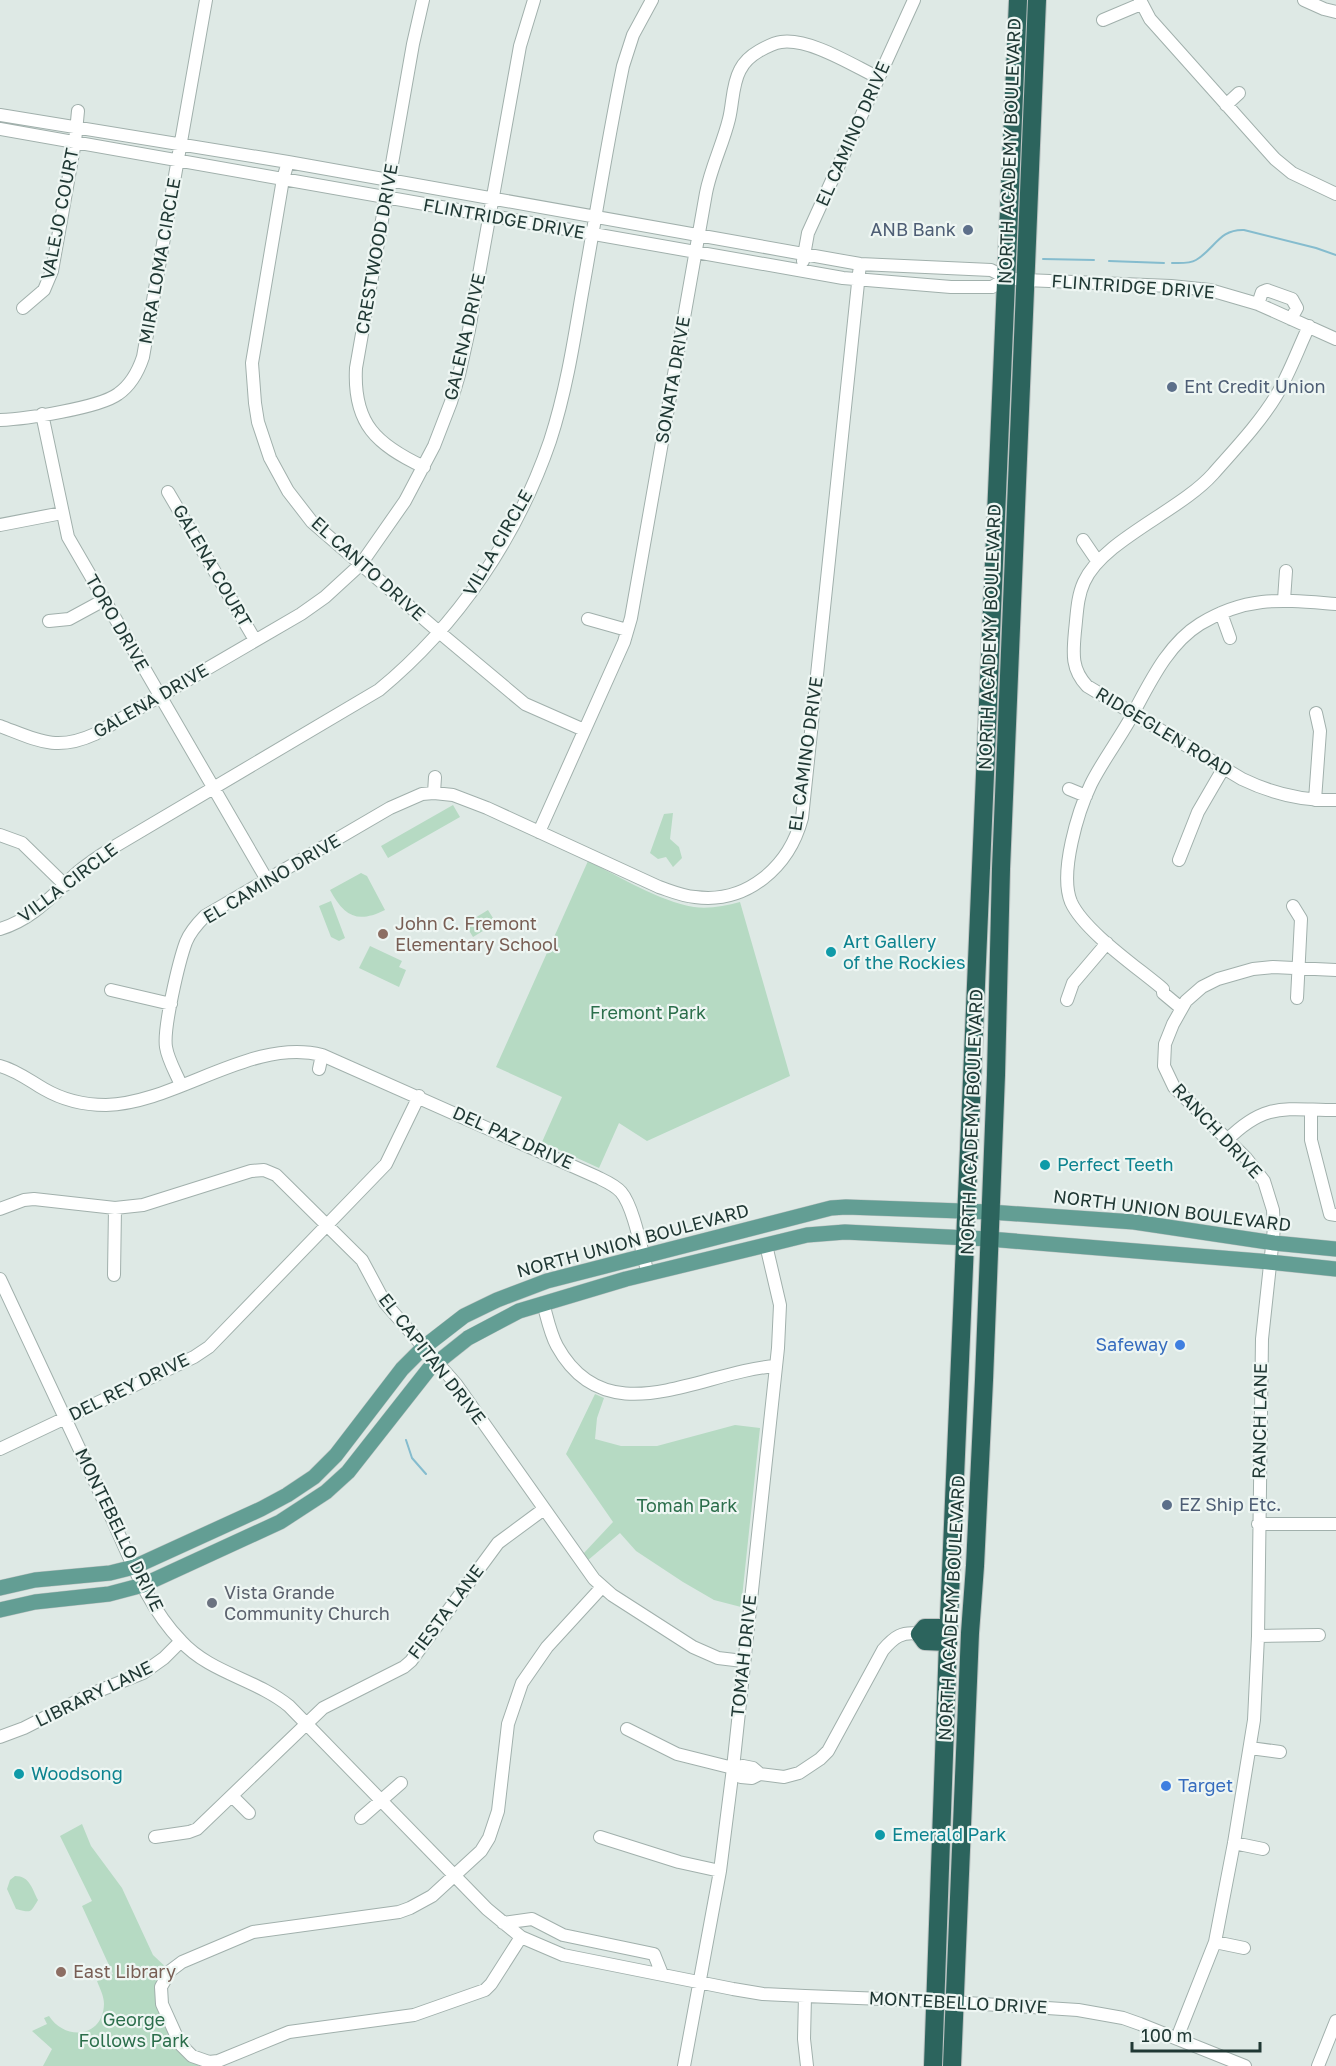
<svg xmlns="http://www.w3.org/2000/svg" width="1336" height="2066" font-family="'Golos Text',sans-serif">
<rect width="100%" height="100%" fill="#dee9e5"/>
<path fill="#b6dac3" d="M 453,805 L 460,817 L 388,858 L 381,846 Z
M 673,813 L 670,839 L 679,847 L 682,858 L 673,867 L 666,857 L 658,859 L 650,853 L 664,814 Z
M 588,861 C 620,877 659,901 694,907 C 709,909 725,906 740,902 L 790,1076 L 647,1141 L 619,1123 L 599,1168 L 542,1142 L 562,1097 L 496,1067 Z
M 361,873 L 367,876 L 385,910 C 357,924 344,916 330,890 Z
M 331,901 L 345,938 L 339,941 L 331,937 L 319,906 Z
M 488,910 L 496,923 L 473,937 L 465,924 Z
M 370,946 L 402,961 L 399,967 L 406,970 L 399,987 L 359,968 Z
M 595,1394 L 604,1398 L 597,1418 L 595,1439 L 621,1446 L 657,1446 L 735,1425 L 760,1428 L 741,1607 L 714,1600 L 683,1582 L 636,1551 L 620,1533 L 587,1561 L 583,1554 L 613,1522 L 566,1454 Z
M 82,1824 L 91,1846 L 122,1888 L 153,1955 L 170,1971 L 161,1987 L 180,2044 L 201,2060 L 198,2066 L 43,2066 L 52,2049 L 32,2031 L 47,2024 L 44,2018 L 49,2016 C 65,2041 103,2038 104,2004 C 104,1996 100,1989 97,1981 L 113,1974 L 82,1906 L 92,1901 L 60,1836 Z
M 15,1876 C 30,1876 32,1889 38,1900 C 30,1913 32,1913 16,1909 L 7,1889 L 10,1880 Z"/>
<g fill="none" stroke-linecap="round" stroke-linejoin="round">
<path stroke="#85bcce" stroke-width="2" d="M 1043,259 L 1094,260
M 1109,261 L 1164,263
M 1172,263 C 1180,263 1189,264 1196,260 C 1215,249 1219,229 1244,230 L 1316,248 L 1336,255
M 406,1440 L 412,1458 L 426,1474"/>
<g stroke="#a1b0ac" stroke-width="14">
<path id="minor" d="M 423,0 L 413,44 L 356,368 C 353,424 377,445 424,467
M 1140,0 L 1150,19 L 1275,159 L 1292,173 L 1336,194
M 1304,0 L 1324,9 L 1336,12
M 1103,20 L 1141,4
M 1226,105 L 1239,93
M 0,115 L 288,162 L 860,264 L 991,270 L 1007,278 L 1025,280 L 1171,286 L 1210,290 L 1258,304 L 1336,339
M 0,129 L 843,278 L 951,287 L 992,287 L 1007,278
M 288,162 L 283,179 L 252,363 L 255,403 L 258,422 L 270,458 L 288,491 L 312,522 L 439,632 L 525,704 L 584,730
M 803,261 L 808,233 L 914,0
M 1258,304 L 1262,292 L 1267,290 L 1292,299 L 1297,308 L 1291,319
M 23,308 L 44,290 L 52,271 L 75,142 L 78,111
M 1309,326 C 1298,349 1289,375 1276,396 C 1259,424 1234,450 1213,474 C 1180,511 1103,540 1084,582 C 1077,597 1077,614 1075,631 C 1073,653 1071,669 1087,686 L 1242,779 C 1273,794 1302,801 1336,800
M 42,414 L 68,537 L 267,880
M 0,420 C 25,419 99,408 118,394 C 131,385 138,372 143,357 L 206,0
M 168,492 L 255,640
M 0,525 L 62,513
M 1083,540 L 1098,562
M 1284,600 L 1286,571
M 1221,613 L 1230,638
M 588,619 L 627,630
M 49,621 L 69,619 L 104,600
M 0,726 C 37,740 56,752 95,734 L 301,614 L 325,597 L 361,564 L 405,501 L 434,446 L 451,402 L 459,375 L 469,330 L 520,46 L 534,0
M 1069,789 L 1086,796
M 434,793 L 435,777
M 1315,800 L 1320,731 L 1316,713
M 539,832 L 624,642 L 631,618 L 706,193 C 711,167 723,144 729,119 C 733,103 732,85 740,70 C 744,62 752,55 759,51 C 766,47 773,43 781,42 C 810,38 852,65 879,78
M 0,835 L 22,843 L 65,885
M 1179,860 L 1198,812 L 1223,769
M 1293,906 L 1301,919 L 1297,998
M 0,929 C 34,919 53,894 78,872 C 89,863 101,855 112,848 L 379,690 C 458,625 517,537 550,441 C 565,395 573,347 581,299 C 595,221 607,143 623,66 L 633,35 L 652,0
M 111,990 L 171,1004
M 1067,1000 L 1073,983 L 1107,943
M 1181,1008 L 1163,993 L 1163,989 C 1137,967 1084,931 1071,902 C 1059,873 1078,811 1091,784 C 1102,762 1117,742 1129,721 C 1148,687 1166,645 1200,624 C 1248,595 1283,600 1336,604
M 0,1066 C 16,1070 30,1081 44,1089 C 63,1100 85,1105 106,1105 C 177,1103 252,1037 322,1055 L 597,1177 C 605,1181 615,1185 621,1192 C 634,1207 642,1253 648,1274
M 319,1069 L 322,1055
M 181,1085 C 176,1073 168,1060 166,1047 C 163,1028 179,961 186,942 C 190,932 197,924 205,916 L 390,808 L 422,794 L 434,793 L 453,795 L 487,808 L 659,887 C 671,891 682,896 695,897 C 747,904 789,867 802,818 L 860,264
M 1311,1110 L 1311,1140 L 1330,1214 L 1336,1215
M 1227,1140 C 1266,1101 1286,1110 1336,1110
M 0,1209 L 24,1200 L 34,1199 L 115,1208 L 143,1205 L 251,1171 L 264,1170 L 276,1175 L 362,1260 L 385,1303 L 456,1384 L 594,1579 L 612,1595 L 693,1647 L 718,1658 L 743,1661
M 114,1275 L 115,1208
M 0,1279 C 36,1356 72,1433 108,1510 C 129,1555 146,1605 181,1641 C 210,1673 256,1679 289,1706 L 487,1909 L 521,1937 L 563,1955 L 733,1989 L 763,1994 L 805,1996 L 936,2001 L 1078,2010 L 1123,2018 L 1140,2024 L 1245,2066
M 543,1303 C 547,1317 550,1333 557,1346 C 607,1437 701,1371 776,1366
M 0,1449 L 194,1357 L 209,1347 L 386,1164 L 419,1096
M 1258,1524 L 1336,1524
M 1258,1636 L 1319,1635
M 627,1729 L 677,1754 L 733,1768 L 741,1777 L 752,1778 L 760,1774
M 0,1737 L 24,1728 L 91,1694 L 143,1673 L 164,1658 L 181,1641
M 1250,1748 L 1280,1752
M 733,1768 L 743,1766 L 753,1768 L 760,1774 L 784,1777 L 799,1773 L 820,1759 L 828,1751 L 883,1650 C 894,1637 902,1631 920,1634
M 232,1796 L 249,1813
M 361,1818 L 401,1783
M 155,1837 L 189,1832 L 197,1829 L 323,1708 L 404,1667 L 411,1661 L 498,1543 L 544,1509
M 600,1837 L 679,1862 L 720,1871
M 1234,1843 L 1263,1849
M 503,1923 L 532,1919 L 563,1935 L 654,1954 L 662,1974
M 521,1937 L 491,1984 L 485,1990 L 414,2015 L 289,2032 L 218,2061 L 209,2062 L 192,2056 L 180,2044 L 162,2004 L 161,1987 L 170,1971 L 182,1962 L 253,1932 L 399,1912 L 410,1908 L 432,1896 L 481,1851 L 489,1838 L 498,1811 L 508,1724 L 522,1683 L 547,1647 L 602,1587
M 1215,1942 L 1244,1948
M 805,1996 L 804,2039 L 807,2066
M 1177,2038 L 1215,1942 L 1234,1843 L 1254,1720 L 1258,1636 L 1262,1339 L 1274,1228 L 1273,1210 L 1264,1181 L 1246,1158 L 1174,1087 L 1164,1066 L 1165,1044 L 1173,1024 L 1186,1001 L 1202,987 L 1218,979 L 1253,969 L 1273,967 L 1336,970
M 684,2066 L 720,1871 L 733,1768 L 778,1348 L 780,1305 L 766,1245
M 1318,2066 L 1336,2021"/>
</g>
<g stroke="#bcc3c2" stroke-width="16">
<path id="major" d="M 0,1588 L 35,1580 L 110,1573 L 134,1567 L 261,1509 L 287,1495 L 314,1477 L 336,1455 L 402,1369 L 424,1347 L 464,1316 L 497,1300 L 547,1281 L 831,1208 L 846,1207 L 990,1212 L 1134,1222 L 1274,1243 L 1336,1249
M 0,1610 L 35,1602 L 109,1594 L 143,1585 L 280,1522 L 326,1492 L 348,1472 L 429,1369 L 468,1338 L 519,1311 L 626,1279 L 807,1235 L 845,1232 L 989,1239 L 1259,1261 L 1336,1269"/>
</g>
<g stroke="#bcc3c2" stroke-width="20">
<path id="highway" d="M 948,1642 L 925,1641 L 920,1634 L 925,1628 L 949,1628
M 933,2066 L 948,1642 L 1018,0
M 952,2066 L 970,1633 L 975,1566 L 984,1380 L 996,1075 L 1001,869 L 1037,0"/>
</g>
<use href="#minor" stroke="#fff" stroke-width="12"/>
<use href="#major" stroke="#639e94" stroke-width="15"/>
<use href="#highway" stroke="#2c645d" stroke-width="18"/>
</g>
<g fill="#5c6f8a" stroke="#eef6f3" stroke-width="2">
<circle cx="968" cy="230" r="6"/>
<circle cx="1172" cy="387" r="6"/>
<circle cx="1167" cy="1505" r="6"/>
</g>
<g fill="#8d6e63" stroke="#eef6f3" stroke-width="2">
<circle cx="383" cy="934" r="6"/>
<circle cx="61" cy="1972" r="6"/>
</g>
<g fill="#0f9aa8" stroke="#eef6f3" stroke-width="2">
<circle cx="831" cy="952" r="6"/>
<circle cx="1045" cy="1165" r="6"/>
<circle cx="19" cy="1774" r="6"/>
<circle cx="880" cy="1835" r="6"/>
</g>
<g fill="#3f7fe0" stroke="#eef6f3" stroke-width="2">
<circle cx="1180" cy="1345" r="6"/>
<circle cx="1166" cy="1786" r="6"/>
</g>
<circle fill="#6b7280" stroke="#eef6f3" stroke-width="2" cx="212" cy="1603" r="6"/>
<g text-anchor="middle" stroke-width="4.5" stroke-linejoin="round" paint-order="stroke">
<g font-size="18" fill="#203834" stroke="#eef6f3">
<text transform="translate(853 134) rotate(-66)" y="6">EL CAMINO DRIVE</text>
<text transform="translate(1010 151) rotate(-88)" y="6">NORTH ACADEMY BOULEVARD</text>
<text transform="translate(60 214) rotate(-79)" y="6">VALEJO COURT</text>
<text transform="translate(504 219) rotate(10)" y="6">FLINTRIDGE DRIVE</text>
<text transform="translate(377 249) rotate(-80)" y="6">CRESTWOOD DRIVE</text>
<text transform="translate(160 261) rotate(-80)" y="6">MIRA LOMA CIRCLE</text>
<text transform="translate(1133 287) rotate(4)" y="6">FLINTRIDGE DRIVE</text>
<text transform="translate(465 337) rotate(-77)" y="6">GALENA DRIVE</text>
<text transform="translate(673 380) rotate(-80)" y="6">SONATA DRIVE</text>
<text transform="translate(498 543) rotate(-60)" y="6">VILLA CIRCLE</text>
<text transform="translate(212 566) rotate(60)" y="6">GALENA COURT</text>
<text transform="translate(368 569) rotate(42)" y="6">EL CANTO DRIVE</text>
<text transform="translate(117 623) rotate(60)" y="6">TORO DRIVE</text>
<text transform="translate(990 637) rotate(-88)" y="6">NORTH ACADEMY BOULEVARD</text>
<text transform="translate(151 701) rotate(-30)" y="6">GALENA DRIVE</text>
<text transform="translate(1164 732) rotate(31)" y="6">RIDGEGLEN ROAD</text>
<text transform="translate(806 754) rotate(-82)" y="6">EL CAMINO DRIVE</text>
<text transform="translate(272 879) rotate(-31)" y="6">EL CAMINO DRIVE</text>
<text transform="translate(68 883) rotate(-37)" y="6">VILLA CIRCLE</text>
<text transform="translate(972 1122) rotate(-88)" y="6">NORTH ACADEMY BOULEVARD</text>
<text transform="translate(1217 1131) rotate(47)" y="6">RANCH DRIVE</text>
<text transform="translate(513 1138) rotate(24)" y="6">DEL PAZ DRIVE</text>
<text transform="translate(1172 1211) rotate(7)" y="6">NORTH UNION BOULEVARD</text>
<text transform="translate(633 1241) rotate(-15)" y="6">NORTH UNION BOULEVARD</text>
<text transform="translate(432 1359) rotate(52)" y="6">EL CAPITAN DRIVE</text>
<text transform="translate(129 1387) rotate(-26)" y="6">DEL REY DRIVE</text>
<text transform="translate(1260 1421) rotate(-89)" y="6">RANCH LANE</text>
<text transform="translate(119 1530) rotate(64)" y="6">MONTEBELLO DRIVE</text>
<text transform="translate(952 1608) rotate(-87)" y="6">NORTH ACADEMY BOULEVARD</text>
<text transform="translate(446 1612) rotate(-53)" y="6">FIESTA LANE</text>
<text transform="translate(744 1656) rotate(-84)" y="6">TOMAH DRIVE</text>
<text transform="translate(94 1694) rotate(-26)" y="6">LIBRARY LANE</text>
<text transform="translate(958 2003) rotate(3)" y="6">MONTEBELLO DRIVE</text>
</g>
<g font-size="18" fill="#4e5e75" stroke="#eef6f3" text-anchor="start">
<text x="956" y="236" text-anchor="end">ANB Bank</text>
<text x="1184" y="393">Ent Credit Union</text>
<text x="1179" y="1511">EZ Ship Etc.</text>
</g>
<g font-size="18" fill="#785e54" stroke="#eef6f3" text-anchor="start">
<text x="395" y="930">John C. Fremont<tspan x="395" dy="21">Elementary School</tspan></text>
<text x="73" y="1978">East Library</text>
</g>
<g font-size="18" fill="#0d838f" stroke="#eef6f3" text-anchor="start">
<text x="843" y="948">Art Gallery<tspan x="843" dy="21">of the Rockies</tspan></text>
<text x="1057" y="1171">Perfect Teeth</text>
<text x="31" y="1780">Woodsong</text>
<text x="892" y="1841">Emerald Park</text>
</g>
<g font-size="18" fill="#2b6e4b" stroke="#eef6f3">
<text x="648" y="1019">Fremont Park</text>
<text x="687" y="1512">Tomah Park</text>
<text x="134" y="2026">George<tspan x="134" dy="21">Follows Park</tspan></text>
</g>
<g font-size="18" fill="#366cbe" stroke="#eef6f3" text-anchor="end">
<text x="1168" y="1351">Safeway</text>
<text x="1178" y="1792" text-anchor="start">Target</text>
</g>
<g font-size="18" fill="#5b616d" stroke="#eef6f3" text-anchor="start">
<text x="224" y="1599">Vista Grande<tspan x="224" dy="21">Community Church</tspan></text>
</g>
</g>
<path d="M1132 2042v9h128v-9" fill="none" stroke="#203834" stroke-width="3"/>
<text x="1141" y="2042" font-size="18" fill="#203834" stroke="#eef6f3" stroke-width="4.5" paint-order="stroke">100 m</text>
</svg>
